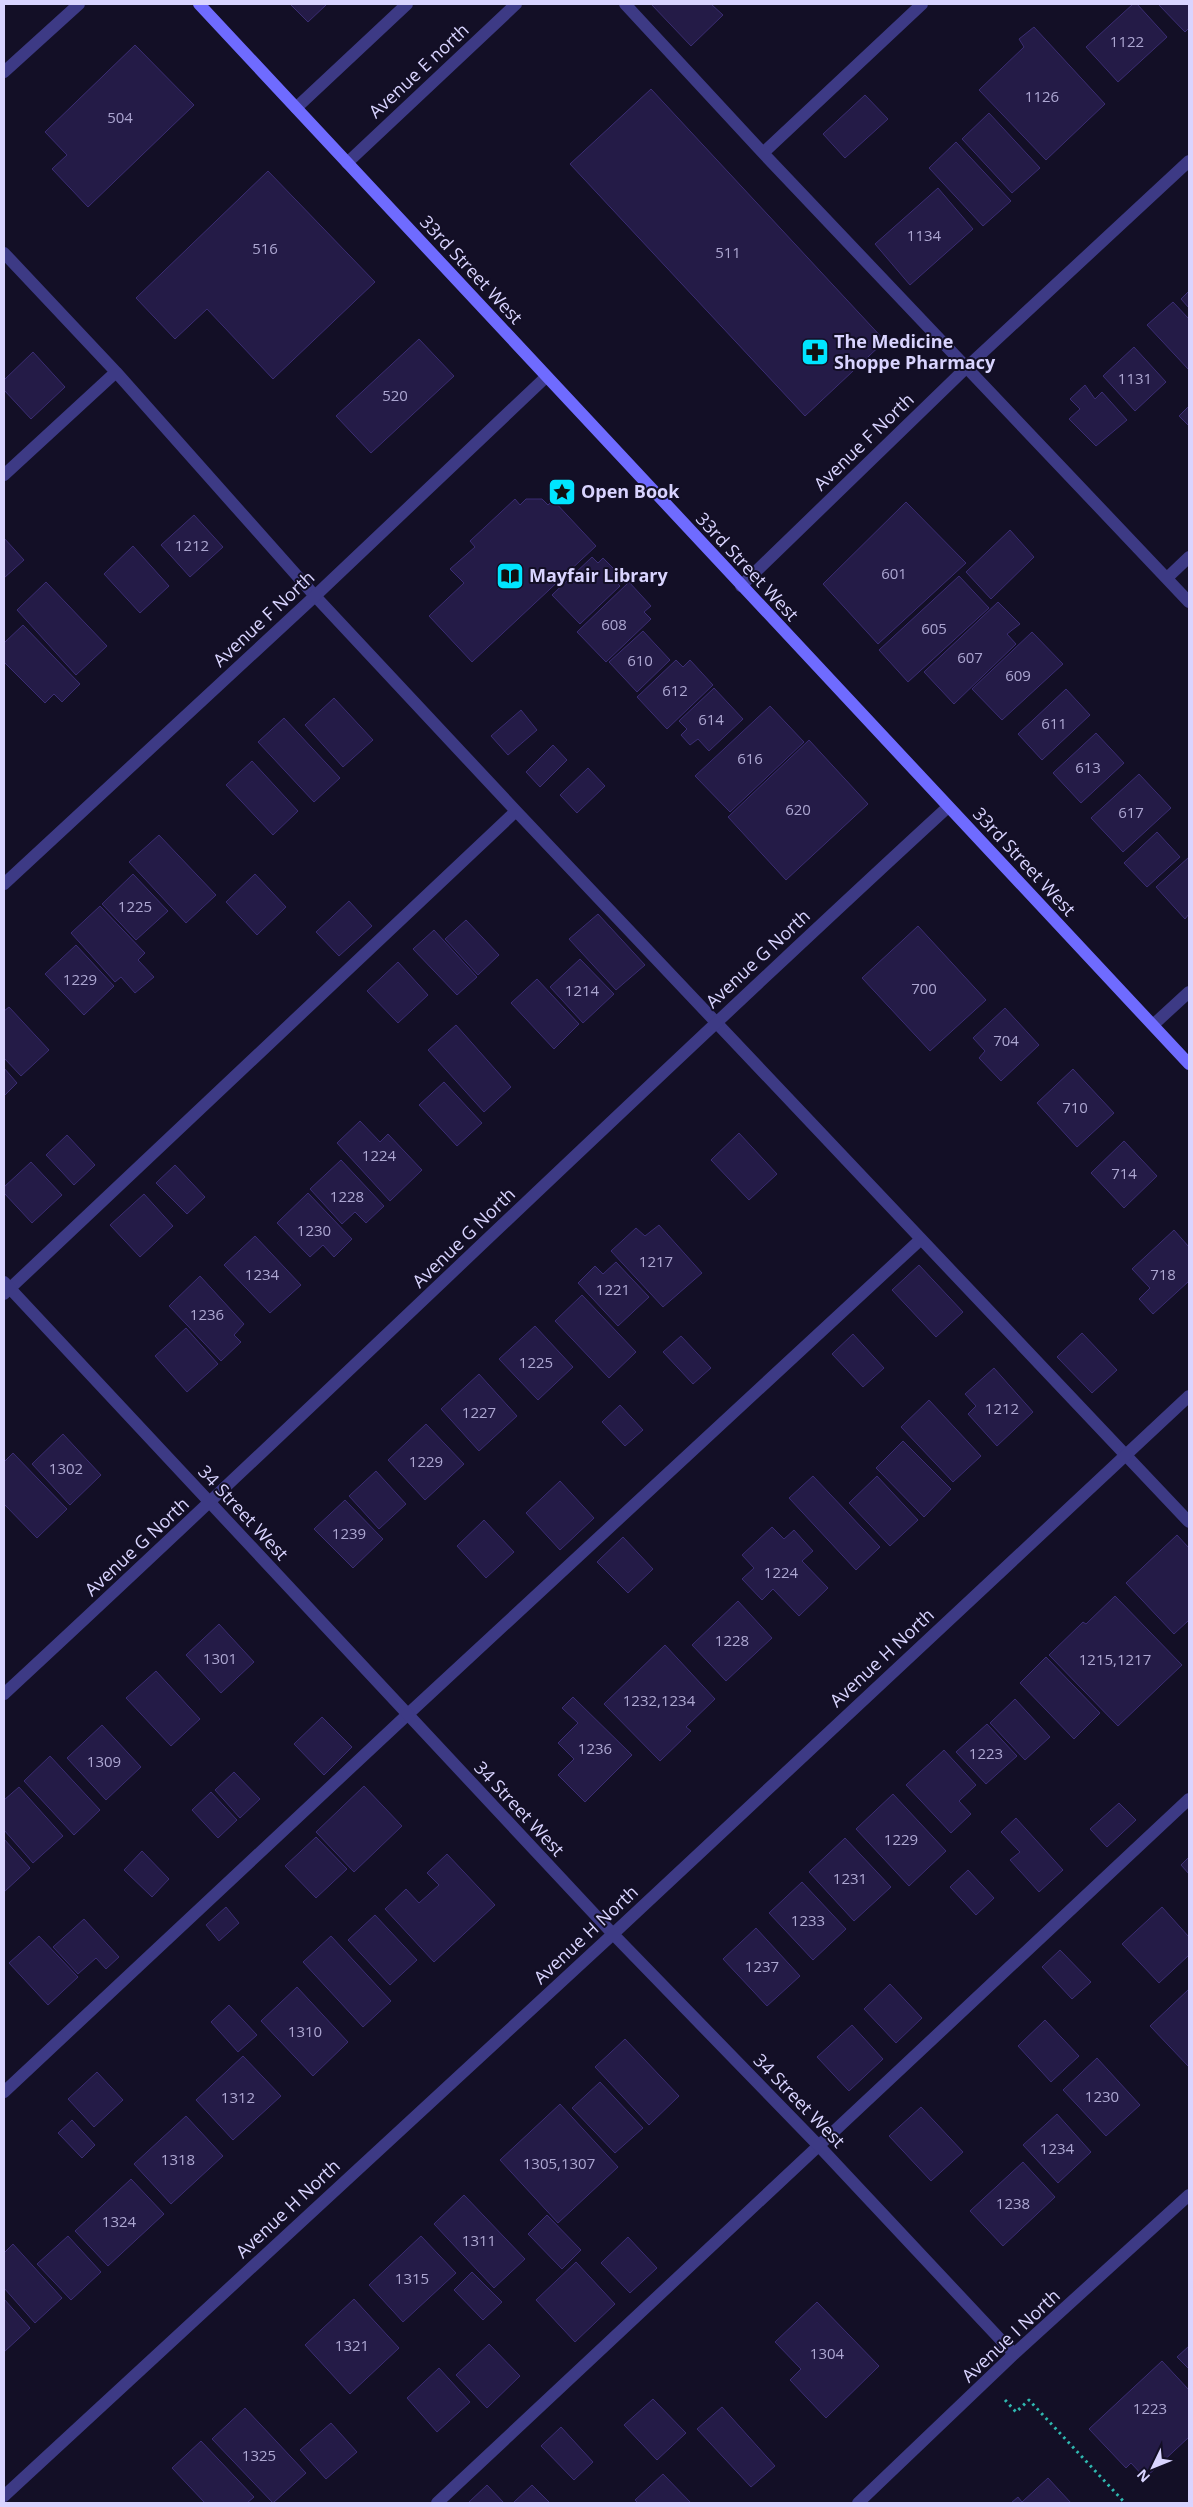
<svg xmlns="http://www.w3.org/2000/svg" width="1193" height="2507" font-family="'Open Sans',sans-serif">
<rect width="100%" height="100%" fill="#130f26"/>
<path fill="#241b47" stroke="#3b2d73" d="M 290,4 L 327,4 L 308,22 Z
M 651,4 L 711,4 L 723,15 L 691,46 Z
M 1133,4 L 1137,4 L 1167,37 L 1118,82 L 1086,47 Z
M 1158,4 L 1189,4 L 1189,28 L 1185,32 Z
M 1034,27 L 1105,104 L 1046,160 L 979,90 L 1024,47 L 1019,39 Z
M 135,45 L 194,105 L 88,207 L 52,169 L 67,155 L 45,132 Z
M 651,89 L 885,341 L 805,416 L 570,164 Z
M 865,95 L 888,119 L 845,158 L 823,134 Z
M 989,113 L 1040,168 L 1012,193 L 962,139 Z
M 956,142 L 1011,201 L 983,226 L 929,168 Z
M 268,171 L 375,282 L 273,379 L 207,309 L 175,339 L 136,298 Z
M 938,188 L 973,229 L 910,285 L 875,244 Z
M 1189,291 L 1189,308 L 1181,299 Z
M 1173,302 L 1189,319 L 1189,370 L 1147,325 Z
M 419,339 L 454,376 L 371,453 L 336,416 Z
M 1134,347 L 1166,382 L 1135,411 L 1103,376 Z
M 33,352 L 65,387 L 31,419 L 4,390 L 4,380 Z
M 1085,385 L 1095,399 L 1102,392 L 1127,420 L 1096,446 L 1069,419 L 1080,409 L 1070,399 Z
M 1189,406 L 1189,426 L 1179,416 Z
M 515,499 L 520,505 L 526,499 L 542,499 L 548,505 L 553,500 L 596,546 L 472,662 L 429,616 L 464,583 L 450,569 L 475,547 L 470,541 Z
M 906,502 L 966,563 L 878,644 L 823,584 Z
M 194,515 L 223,547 L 190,577 L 161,545 Z
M 1010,530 L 1034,557 L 991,599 L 966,572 Z
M 4,538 L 24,560 L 4,578 Z
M 133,546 L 169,586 L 140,613 L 104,574 Z
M 592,557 L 598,563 L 603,558 L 618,573 L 613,578 L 620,586 L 580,624 L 552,595 Z
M 959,576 L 989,608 L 908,682 L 879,650 Z
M 46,582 L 107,646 L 76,675 L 17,610 Z
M 629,582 L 651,606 L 644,612 L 651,619 L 606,662 L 577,632 Z
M 998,602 L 1020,624 L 1007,634 L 1016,644 L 954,704 L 924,672 Z
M 23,625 L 80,684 L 62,702 L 54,694 L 45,703 L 4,662 L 4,643 Z
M 643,631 L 670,660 L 637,692 L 609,662 Z
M 1032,632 L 1063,664 L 1002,720 L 972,689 Z
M 676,660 L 683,667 L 690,660 L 713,685 L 667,729 L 637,697 Z
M 714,688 L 743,719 L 709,751 L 698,739 L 690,745 L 681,735 L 687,729 L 679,721 Z
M 1066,689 L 1090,715 L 1042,760 L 1018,734 Z
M 334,698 L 373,740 L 343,767 L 305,725 Z
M 770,706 L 804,742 L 730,812 L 695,776 Z
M 521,710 L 537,730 L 508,755 L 491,736 Z
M 284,718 L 340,778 L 314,802 L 258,742 Z
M 1096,733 L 1124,763 L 1081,803 L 1053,773 Z
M 809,740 L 868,804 L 786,880 L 728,817 Z
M 553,745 L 567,760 L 540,787 L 526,772 Z
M 252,761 L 298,811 L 273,835 L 226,785 Z
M 588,768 L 605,786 L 577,813 L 560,795 Z
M 1139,774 L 1171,808 L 1123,852 L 1091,818 Z
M 1157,832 L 1180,857 L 1147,887 L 1124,863 Z
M 159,835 L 216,895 L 186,923 L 129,862 Z
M 1189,857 L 1189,914 L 1185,919 L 1156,887 Z
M 133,874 L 168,911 L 136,940 L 102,904 Z
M 255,874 L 286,907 L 257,935 L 226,902 Z
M 349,901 L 372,926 L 339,956 L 316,932 Z
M 100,906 L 145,953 L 138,960 L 154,977 L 135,993 L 121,977 L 115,982 L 71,933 Z
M 598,914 L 645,965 L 616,990 L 569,939 Z
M 466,920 L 499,955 L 478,975 L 445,939 Z
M 918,926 L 986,1000 L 930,1051 L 862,978 Z
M 434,930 L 477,977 L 457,995 L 413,949 Z
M 76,945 L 114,986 L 84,1015 L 45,974 Z
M 580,959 L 614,994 L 583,1023 L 550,987 Z
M 398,962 L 428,995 L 398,1023 L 367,991 Z
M 537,979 L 579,1024 L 554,1049 L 511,1003 Z
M 9,1007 L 49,1050 L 21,1076 L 4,1058 L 4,1011 Z
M 1005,1008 L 1039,1045 L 1001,1081 L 979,1058 L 985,1051 L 973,1038 Z
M 456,1025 L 511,1087 L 484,1112 L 428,1050 Z
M 4,1068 L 17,1083 L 4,1096 Z
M 1073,1069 L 1114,1113 L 1077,1147 L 1037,1103 Z
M 444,1082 L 482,1123 L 457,1146 L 419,1105 Z
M 360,1121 L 380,1142 L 388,1134 L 422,1170 L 390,1201 L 337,1143 Z
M 739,1133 L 777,1174 L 749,1200 L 711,1160 Z
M 67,1135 L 95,1165 L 74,1185 L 46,1155 Z
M 1124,1141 L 1157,1176 L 1124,1208 L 1091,1173 Z
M 341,1160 L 384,1206 L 366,1223 L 355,1212 L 342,1224 L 310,1189 Z
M 31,1162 L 62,1195 L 32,1223 L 4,1193 L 4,1187 Z
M 175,1165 L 205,1197 L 187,1214 L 156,1183 Z
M 308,1193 L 352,1239 L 334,1257 L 323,1245 L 310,1257 L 277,1223 Z
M 144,1194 L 173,1226 L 140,1257 L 110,1225 Z
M 659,1225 L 702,1273 L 663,1307 L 611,1251 L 636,1228 L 645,1236 Z
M 1174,1230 L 1189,1247 L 1189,1281 L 1153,1314 L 1139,1299 L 1150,1288 L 1132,1269 Z
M 255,1236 L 301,1285 L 270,1313 L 224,1265 Z
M 616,1262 L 649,1297 L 618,1326 L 578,1283 L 595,1266 L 603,1274 Z
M 919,1265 L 963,1312 L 936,1337 L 892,1290 Z
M 200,1276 L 244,1324 L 234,1335 L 241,1342 L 221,1361 L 169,1306 Z
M 582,1295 L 636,1352 L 609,1378 L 555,1321 Z
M 535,1326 L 573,1367 L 538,1400 L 499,1359 Z
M 186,1328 L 218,1364 L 187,1392 L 155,1356 Z
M 1082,1333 L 1117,1370 L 1092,1393 L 1057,1357 Z
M 853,1334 L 884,1368 L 863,1387 L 832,1354 Z
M 681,1336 L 711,1368 L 693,1384 L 663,1352 Z
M 994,1368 L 1033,1412 L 997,1446 L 968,1414 L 976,1406 L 965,1394 Z
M 479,1374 L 517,1416 L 479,1451 L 441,1409 Z
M 929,1400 L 981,1456 L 953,1482 L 901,1427 Z
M 620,1405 L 643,1430 L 625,1446 L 602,1422 Z
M 426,1424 L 464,1464 L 425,1500 L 388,1460 Z
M 63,1434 L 101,1475 L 70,1505 L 32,1464 Z
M 903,1441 L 951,1489 L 924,1517 L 876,1468 Z
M 13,1453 L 67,1509 L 37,1538 L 4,1504 L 4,1462 Z
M 376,1471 L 406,1504 L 379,1529 L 349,1496 Z
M 813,1476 L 880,1547 L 856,1570 L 789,1498 Z
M 877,1476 L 918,1520 L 890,1546 L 849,1503 Z
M 560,1481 L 594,1518 L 560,1550 L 526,1513 Z
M 345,1500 L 383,1539 L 353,1568 L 314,1529 Z
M 484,1520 L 514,1552 L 486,1578 L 457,1546 Z
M 772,1527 L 784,1539 L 794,1530 L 813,1551 L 802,1561 L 828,1588 L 799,1616 L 773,1589 L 762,1600 L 742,1579 L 754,1568 L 742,1555 Z
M 1177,1535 L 1189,1548 L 1189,1620 L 1174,1634 L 1126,1583 Z
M 623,1537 L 653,1569 L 628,1593 L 597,1562 Z
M 1115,1596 L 1182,1665 L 1118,1726 L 1049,1655 L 1083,1622 L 1086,1624 Z
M 738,1601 L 772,1638 L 726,1681 L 692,1645 Z
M 219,1624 L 254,1662 L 221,1693 L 186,1655 Z
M 665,1645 L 715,1699 L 686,1727 L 691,1731 L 660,1761 L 604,1704 Z
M 1046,1657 L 1100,1713 L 1074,1739 L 1020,1683 Z
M 156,1671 L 200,1719 L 171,1746 L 126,1698 Z
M 573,1697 L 632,1755 L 585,1802 L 558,1775 L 574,1759 L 558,1743 L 578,1723 L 562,1708 Z
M 1015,1699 L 1050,1737 L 1025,1760 L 990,1723 Z
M 322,1717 L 352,1747 L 324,1775 L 294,1744 Z
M 987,1724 L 1017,1756 L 986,1784 L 956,1752 Z
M 102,1725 L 141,1767 L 106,1800 L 67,1758 Z
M 944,1750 L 976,1785 L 959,1801 L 971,1814 L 951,1833 L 906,1785 Z
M 50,1756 L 100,1810 L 74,1835 L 24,1781 Z
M 234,1772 L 260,1799 L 240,1818 L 215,1790 Z
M 364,1786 L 402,1826 L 354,1872 L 316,1832 Z
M 19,1787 L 63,1836 L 33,1863 L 4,1830 L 4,1800 Z
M 211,1792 L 237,1820 L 218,1838 L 192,1810 Z
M 893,1794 L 946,1851 L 909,1886 L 856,1829 Z
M 1119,1803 L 1136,1820 L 1107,1847 L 1090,1829 Z
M 1016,1818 L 1063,1870 L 1039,1892 L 1010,1860 L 1020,1852 L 1001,1832 Z
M 316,1837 L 347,1869 L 316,1898 L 285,1866 Z
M 845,1838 L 891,1887 L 854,1921 L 809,1872 Z
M 4,1839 L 30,1868 L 4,1892 Z
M 142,1851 L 169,1879 L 152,1897 L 124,1870 Z
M 447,1854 L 495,1905 L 434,1962 L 385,1909 L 406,1889 L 419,1903 L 439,1885 L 427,1873 Z
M 1189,1857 L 1189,1874 L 1181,1865 Z
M 968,1870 L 994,1898 L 976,1915 L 950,1887 Z
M 802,1882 L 846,1929 L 813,1960 L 769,1913 Z
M 226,1907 L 239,1923 L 219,1941 L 206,1925 Z
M 1162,1907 L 1189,1937 L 1189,1955 L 1159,1983 L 1122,1944 Z
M 375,1915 L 417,1960 L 390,1985 L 348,1940 Z
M 84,1919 L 119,1957 L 106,1969 L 96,1958 L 78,1974 L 53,1947 Z
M 756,1928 L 800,1976 L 767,2006 L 723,1959 Z
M 39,1936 L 78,1977 L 48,2005 L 9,1963 Z
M 331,1936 L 391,2001 L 363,2027 L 303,1962 Z
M 1060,1950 L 1091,1982 L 1072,1999 L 1042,1967 Z
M 890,1984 L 922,2018 L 896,2043 L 864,2009 Z
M 297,1987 L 348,2042 L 313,2076 L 261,2021 Z
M 1189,1989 L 1189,2067 L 1150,2026 Z
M 229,2005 L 257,2035 L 238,2052 L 211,2022 Z
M 1045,2020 L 1079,2056 L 1051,2082 L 1018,2046 Z
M 852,2025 L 883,2059 L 849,2091 L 817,2057 Z
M 625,2039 L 679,2096 L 649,2125 L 595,2067 Z
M 243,2056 L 281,2096 L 233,2140 L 196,2100 Z
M 1097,2058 L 1140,2105 L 1106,2136 L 1063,2090 Z
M 97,2072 L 123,2100 L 94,2127 L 68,2099 Z
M 600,2082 L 643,2128 L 615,2153 L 572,2108 Z
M 560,2104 L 618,2167 L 558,2223 L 500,2160 Z
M 921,2107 L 963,2152 L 931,2181 L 889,2136 Z
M 1057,2114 L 1091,2152 L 1058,2183 L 1023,2145 Z
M 186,2116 L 223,2156 L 171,2204 L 134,2164 Z
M 72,2120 L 95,2145 L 82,2158 L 58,2133 Z
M 1023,2162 L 1055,2197 L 1003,2246 L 970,2211 Z
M 131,2179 L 164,2214 L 108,2266 L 75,2231 Z
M 464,2195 L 525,2259 L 494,2288 L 434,2224 Z
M 547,2215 L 581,2250 L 562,2269 L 528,2234 Z
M 68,2236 L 101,2272 L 71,2300 L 37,2264 Z
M 421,2236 L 456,2273 L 403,2322 L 369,2285 Z
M 628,2237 L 657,2268 L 630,2293 L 601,2263 Z
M 13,2244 L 62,2298 L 35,2323 L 4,2288 L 4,2253 Z
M 576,2262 L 615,2304 L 575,2342 L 536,2300 Z
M 472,2272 L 502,2302 L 483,2320 L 454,2290 Z
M 4,2299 L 30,2328 L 4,2352 Z
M 354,2299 L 399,2348 L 350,2394 L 305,2345 Z
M 817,2302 L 879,2366 L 826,2418 L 790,2380 L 801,2369 L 775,2342 Z
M 489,2344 L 520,2376 L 487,2408 L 456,2375 Z
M 1189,2346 L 1189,2369 L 1177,2357 Z
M 1162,2361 L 1189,2390 L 1189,2437 L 1145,2478 L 1131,2463 L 1126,2468 L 1089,2429 Z
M 439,2368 L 470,2402 L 437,2432 L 407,2398 Z
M 653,2399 L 686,2433 L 657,2460 L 624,2425 Z
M 722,2407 L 775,2466 L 751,2487 L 697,2429 Z
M 245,2408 L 306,2473 L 273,2503 L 212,2439 Z
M 331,2423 L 357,2452 L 326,2479 L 300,2450 Z
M 561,2427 L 593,2462 L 574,2480 L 541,2446 Z
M 201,2441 L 254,2497 L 247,2503 L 205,2503 L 172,2468 Z
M 663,2474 L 691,2503 L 638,2503 L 635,2500 Z
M 1048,2478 L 1071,2503 L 1011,2503 L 1018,2497 L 1022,2502 Z
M 487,2485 L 504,2503 L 468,2503 Z
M 532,2485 L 550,2503 L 513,2503 Z"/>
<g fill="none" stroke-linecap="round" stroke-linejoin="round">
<path stroke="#2fb8b0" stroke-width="3" stroke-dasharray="2.5 4" stroke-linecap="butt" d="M 1005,2400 L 1016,2412 L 1029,2400 L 1125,2503"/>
<path stroke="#3d3a85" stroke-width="12" d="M 625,4 L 763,153 L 1189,602
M 763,153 L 922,4
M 4,253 L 116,372 L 315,596 L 516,811 L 1189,1522
M 4,475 L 116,372
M 1167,578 L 1189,557
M 4,1294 L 516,811
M 4,2092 L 407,1715 L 920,1240
M 437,2503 L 1189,1799"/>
<path stroke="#3d3a85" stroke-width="12" d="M 4,72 L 79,4
M 296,108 L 407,4
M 347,163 L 516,4
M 741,586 L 967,367 L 1189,161
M 4,884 L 315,596 L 546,377
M 1153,1025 L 1189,992
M 4,1282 L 613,1934 L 818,2145 L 1014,2354
M 4,1694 C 321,1401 630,1099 948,807
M 4,2496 L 613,1934 L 1189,1396
M 858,2503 L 1014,2354 L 1189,2195"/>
<path stroke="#6f6bff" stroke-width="12" d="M 199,4 L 1189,1064"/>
</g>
<defs>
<g id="pharmacy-square" transform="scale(1.4375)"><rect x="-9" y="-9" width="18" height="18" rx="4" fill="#00e5ff" stroke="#130f26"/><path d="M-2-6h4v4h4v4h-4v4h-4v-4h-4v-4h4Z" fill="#111"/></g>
<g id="sight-square" transform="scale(1.4375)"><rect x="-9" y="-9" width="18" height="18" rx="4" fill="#00e5ff" stroke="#130f26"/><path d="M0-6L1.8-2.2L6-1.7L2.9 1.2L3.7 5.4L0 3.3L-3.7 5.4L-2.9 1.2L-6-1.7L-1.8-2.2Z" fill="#111"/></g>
<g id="library-square" transform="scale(1.4375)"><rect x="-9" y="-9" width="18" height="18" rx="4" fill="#00e5ff" stroke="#130f26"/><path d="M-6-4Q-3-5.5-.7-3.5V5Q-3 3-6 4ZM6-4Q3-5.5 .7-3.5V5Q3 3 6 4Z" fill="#111"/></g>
</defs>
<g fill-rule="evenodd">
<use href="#pharmacy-square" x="815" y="352"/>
<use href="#sight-square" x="562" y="492"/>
<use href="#library-square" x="510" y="576"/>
</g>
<g text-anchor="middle" stroke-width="4" stroke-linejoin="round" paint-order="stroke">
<g font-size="15" fill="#aca6d1">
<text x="1127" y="47">1122</text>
<text x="1042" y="102">1126</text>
<text x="120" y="123">504</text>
<text x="924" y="241">1134</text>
<text x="265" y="254">516</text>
<text x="728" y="258">511</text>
<text x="1135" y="384">1131</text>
<text x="395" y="401">520</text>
<text x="192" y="551">1212</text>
<text x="894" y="579">601</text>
<text x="614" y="630">608</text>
<text x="934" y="634">605</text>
<text x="970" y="663">607</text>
<text x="640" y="666">610</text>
<text x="1018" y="681">609</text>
<text x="675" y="696">612</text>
<text x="711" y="725">614</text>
<text x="1054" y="729">611</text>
<text x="750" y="764">616</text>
<text x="1088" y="773">613</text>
<text x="798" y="815">620</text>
<text x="1131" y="818">617</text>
<text x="135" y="912">1225</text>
<text x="80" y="985">1229</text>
<text x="924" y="994">700</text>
<text x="582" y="996">1214</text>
<text x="1006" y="1046">704</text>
<text x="1075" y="1113">710</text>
<text x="379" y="1161">1224</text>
<text x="1124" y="1179">714</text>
<text x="347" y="1202">1228</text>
<text x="314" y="1236">1230</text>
<text x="656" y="1267">1217</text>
<text x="262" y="1280">1234</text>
<text x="1163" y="1280">718</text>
<text x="613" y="1295">1221</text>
<text x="207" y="1320">1236</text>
<text x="536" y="1368">1225</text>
<text x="1002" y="1414">1212</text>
<text x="479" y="1418">1227</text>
<text x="426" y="1467">1229</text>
<text x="66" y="1474">1302</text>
<text x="349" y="1539">1239</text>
<text x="781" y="1578">1224</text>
<text x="732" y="1646">1228</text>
<text x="220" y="1664">1301</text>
<text x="1115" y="1665">1215,1217</text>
<text x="659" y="1706">1232,1234</text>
<text x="595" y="1754">1236</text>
<text x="986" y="1759">1223</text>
<text x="104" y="1767">1309</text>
<text x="901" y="1845">1229</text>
<text x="850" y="1884">1231</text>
<text x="808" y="1926">1233</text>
<text x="762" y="1972">1237</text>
<text x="305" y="2037">1310</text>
<text x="1102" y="2102">1230</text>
<text x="238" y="2103">1312</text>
<text x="1057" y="2154">1234</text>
<text x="178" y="2165">1318</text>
<text x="559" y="2169">1305,1307</text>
<text x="1013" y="2209">1238</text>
<text x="119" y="2227">1324</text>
<text x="479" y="2246">1311</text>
<text x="412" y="2284">1315</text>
<text x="352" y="2351">1321</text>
<text x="827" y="2359">1304</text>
<text x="1150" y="2414">1223</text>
<text x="259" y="2461">1325</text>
</g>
<g font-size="18" fill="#d9d4ff" stroke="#130f26">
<text transform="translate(419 71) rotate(-43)" y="6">Avenue E north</text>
<text transform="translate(471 270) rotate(47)" y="6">33rd Street West</text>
<text transform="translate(864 442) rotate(-44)" y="6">Avenue F North</text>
<text transform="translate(747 567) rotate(47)" y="6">33rd Street West</text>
<text transform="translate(264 619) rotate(-43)" y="6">Avenue F North</text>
<text transform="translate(1024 862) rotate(47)" y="6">33rd Street West</text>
<text transform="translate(758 959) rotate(-43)" y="6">Avenue G North</text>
<text transform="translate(464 1238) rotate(-44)" y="6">Avenue G North</text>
<text transform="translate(243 1513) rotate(47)" y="6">34 Street West</text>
<text transform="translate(137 1547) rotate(-43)" y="6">Avenue G North</text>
<text transform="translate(882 1658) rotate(-43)" y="6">Avenue H North</text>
<text transform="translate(519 1809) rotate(47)" y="6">34 Street West</text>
<text transform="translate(586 1935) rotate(-43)" y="6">Avenue H North</text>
<text transform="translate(799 2101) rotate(46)" y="6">34 Street West</text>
<text transform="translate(288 2209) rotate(-43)" y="6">Avenue H North</text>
<text transform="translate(1011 2336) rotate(-43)" y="6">Avenue I North</text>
</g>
<g font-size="18" font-weight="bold" fill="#d9d4ff" stroke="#130f26" text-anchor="start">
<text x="834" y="348">The Medicine<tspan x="834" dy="21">Shoppe Pharmacy</tspan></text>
<text x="581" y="498">Open Book</text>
<text x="529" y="582">Mayfair Library</text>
</g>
</g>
<rect width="1193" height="2507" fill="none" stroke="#d9d4ff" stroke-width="10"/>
<g transform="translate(1153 2467) rotate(227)" stroke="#130f26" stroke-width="4" paint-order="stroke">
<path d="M0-4L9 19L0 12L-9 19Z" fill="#d9d4ff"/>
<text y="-8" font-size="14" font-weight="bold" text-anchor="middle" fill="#d9d4ff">N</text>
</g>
</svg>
